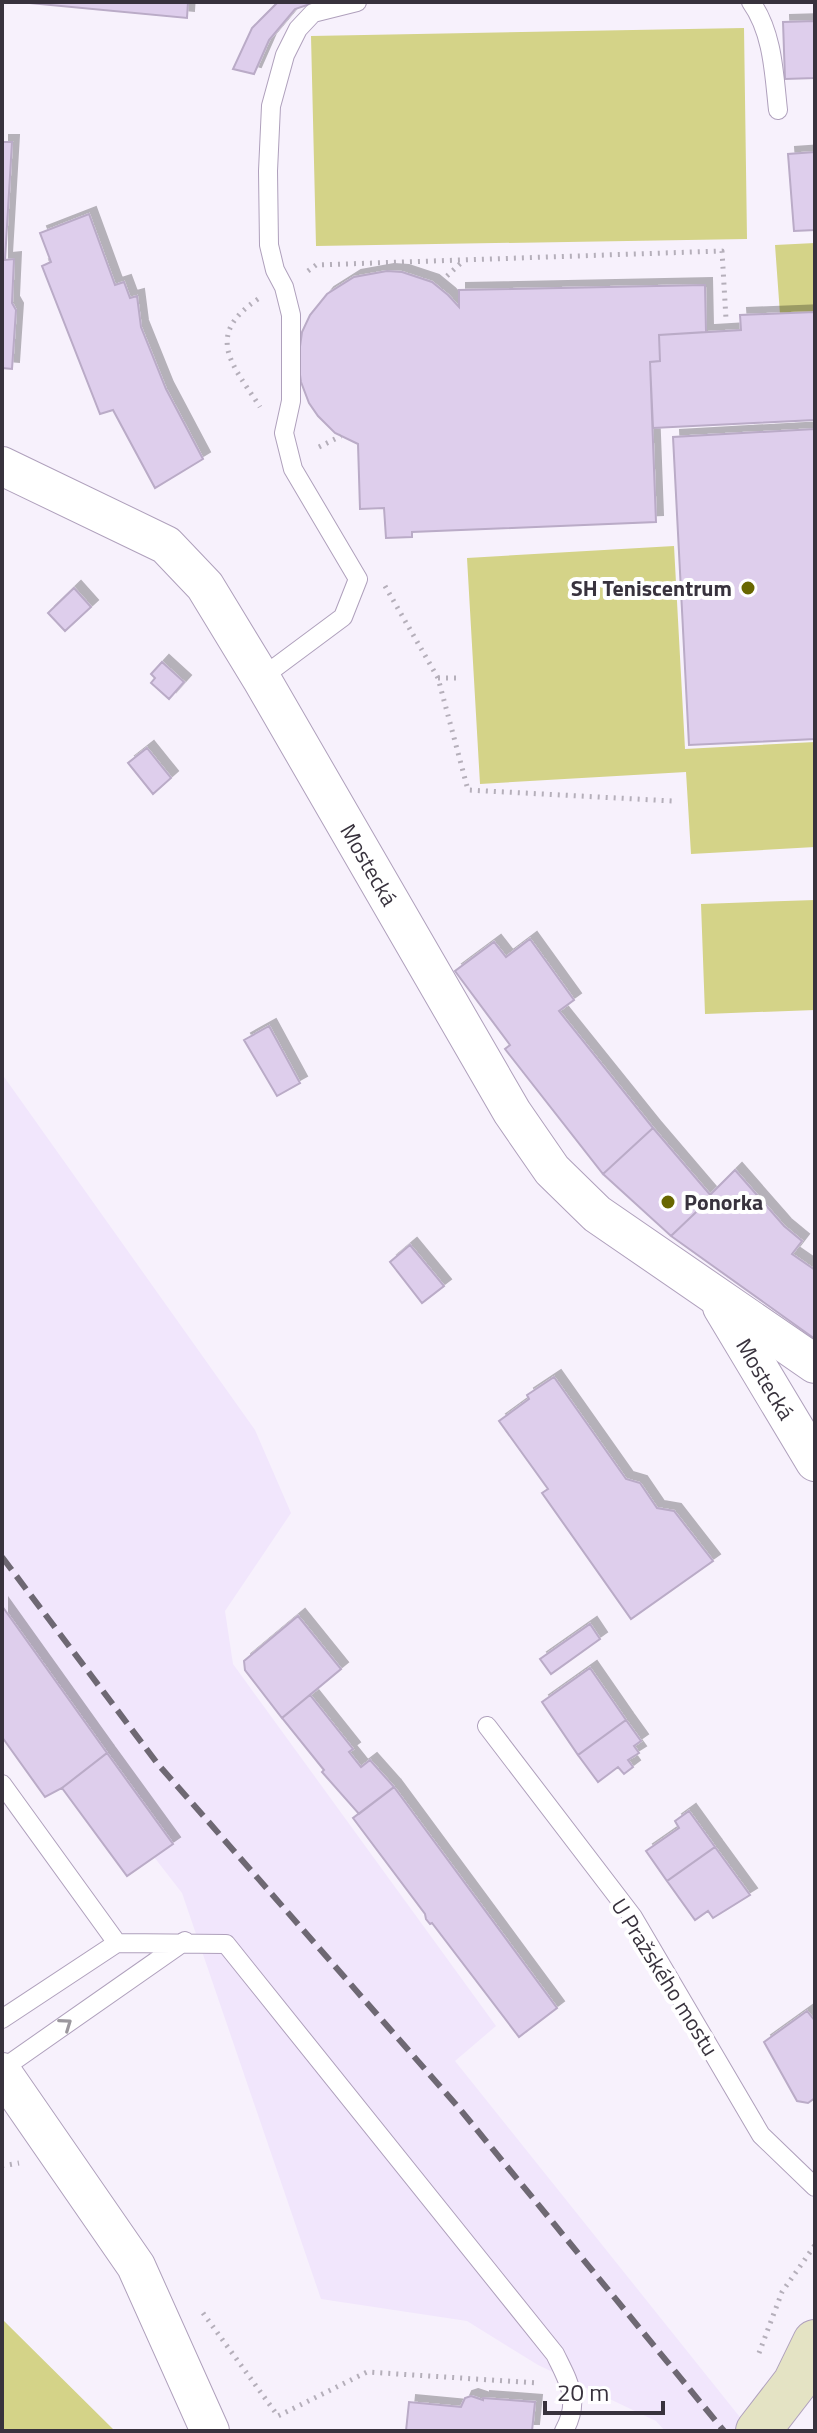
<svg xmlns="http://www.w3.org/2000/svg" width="817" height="2433" font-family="'Titillium Web',sans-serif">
<defs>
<filter id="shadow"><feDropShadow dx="7" dy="-7" stdDeviation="0" flood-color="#0004"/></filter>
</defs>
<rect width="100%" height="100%" fill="#f7f1fc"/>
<path fill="#f1e6fc" d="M 2,1074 L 255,1430 L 291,1513 L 225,1611 L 233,1664 L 496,2026 L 455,2061 L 751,2431 L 665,2431 L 656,2421 L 538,2365 L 467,2321 L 321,2299 L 182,1893 L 2,1661 Z"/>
<path fill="#d4d388" d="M 744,28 L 747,239 L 316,246 L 311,36 Z
M 815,243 L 815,312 L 780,314 L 775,245 Z
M 674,546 L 685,749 L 815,742 L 815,847 L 691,854 L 686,772 L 480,784 L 467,558 Z
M 815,900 L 815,1010 L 705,1014 L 701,904 Z
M 2,2319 L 115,2431 L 2,2431 Z"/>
<path fill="#deceec" stroke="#baabc7" stroke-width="2" filter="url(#shadow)" d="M 19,2 L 188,2 L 187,18 Z
M 278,2 L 316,2 L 295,9 L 269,40 L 254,74 L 233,69 L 252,28 Z
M 815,21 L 815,78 L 785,79 L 783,22 Z
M 2,142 L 12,142 L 5,260 L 14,259 L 12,303 L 16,310 L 12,369 L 2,368 Z
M 815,152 L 815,230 L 794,231 L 788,154 Z
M 89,214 L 115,285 L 124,282 L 130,298 L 137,296 L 141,327 L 166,389 L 203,459 L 155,488 L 113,410 L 100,414 L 42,266 L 51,262 L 40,233 Z
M 387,271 L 402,272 L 432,282 L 448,295 L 459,307 L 459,290 L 705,285 L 706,332 L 659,335 L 660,361 L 650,362 L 656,522 L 412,532 L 412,537 L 386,538 L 384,508 L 360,509 L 358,444 L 335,433 L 318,416 L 309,403 L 301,382 L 298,361 L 302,332 L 310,315 L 327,294 L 354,277 Z
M 815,312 L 815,420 L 653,428 L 650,362 L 660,361 L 659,335 L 741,330 L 740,315 Z
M 815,429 L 815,739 L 689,745 L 673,437 Z
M 74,588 L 91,607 L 65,631 L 48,613 Z
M 162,662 L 184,682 L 169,699 L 151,683 L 155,678 L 151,674 Z
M 147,748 L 171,778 L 153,794 L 128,763 Z
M 530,939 L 574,1000 L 559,1011 L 653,1128 L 603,1174 L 505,1049 L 510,1045 L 455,971 L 494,942 L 506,957 Z
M 269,1026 L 300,1083 L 277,1096 L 244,1040 Z
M 653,1128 L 712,1197 L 671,1236 L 603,1174 Z
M 735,1170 L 784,1226 L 802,1241 L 792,1254 L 815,1270 L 815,1339 L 671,1236 L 712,1197 L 710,1195 Z
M 410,1245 L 444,1286 L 422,1303 L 390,1262 Z
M 554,1377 L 626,1479 L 640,1483 L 657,1508 L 674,1511 L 713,1561 L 631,1619 L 542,1493 L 548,1489 L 499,1421 L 529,1399 L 527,1395 Z
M 2,1606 L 107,1753 L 62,1788 L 45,1797 L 2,1737 Z
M 298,1616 L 341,1669 L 282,1718 L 245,1670 L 244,1661 Z
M 590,1624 L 600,1639 L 551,1674 L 540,1659 Z
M 590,1668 L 626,1720 L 578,1755 L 542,1702 Z
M 310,1695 L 353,1749 L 349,1752 L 361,1767 L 370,1760 L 394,1787 L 359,1814 L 322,1772 L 324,1770 L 282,1718 Z
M 626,1720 L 641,1741 L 634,1746 L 639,1753 L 628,1760 L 633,1767 L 624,1774 L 618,1767 L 598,1782 L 578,1755 Z
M 107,1753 L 173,1844 L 127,1876 L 62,1788 Z
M 394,1787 L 557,2008 L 519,2037 L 432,1923 L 430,1924 L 426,1919 L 425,1914 L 353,1818 Z
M 689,1811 L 715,1847 L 667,1881 L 646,1851 L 679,1828 L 675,1821 Z
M 715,1847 L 750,1895 L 713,1918 L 708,1911 L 695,1920 L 667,1881 Z
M 807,2011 L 815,2021 L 815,2098 L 808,2103 L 797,2101 L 764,2042 Z
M 471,2396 L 483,2400 L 483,2398 L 535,2402 L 532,2431 L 406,2431 L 409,2402 L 461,2407 L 465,2398 Z"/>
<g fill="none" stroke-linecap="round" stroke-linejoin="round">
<g stroke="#afa0bc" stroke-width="20">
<path id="lane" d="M 751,2 C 773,33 774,74 778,110
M 261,678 L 343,617 L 358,579 L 293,469 L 284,433 L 291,401 L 291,315 L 284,287 L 275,270 L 269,245 L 268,171 L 271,106 L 285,55 L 298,29 L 313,13 L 357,2
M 487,1726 L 633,1917 L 761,2135 L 815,2187
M 2,1784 L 117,1943
M 2,2019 L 117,1943 L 226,1944 L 555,2354 C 569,2383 581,2400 564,2431
M 2,2069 L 185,1941"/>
</g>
<g stroke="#afa0bc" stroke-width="40">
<g id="street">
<path id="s1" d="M 2,466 L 166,545 L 205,586 L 261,678 L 512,1112 L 552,1170 L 597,1214 L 815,1364"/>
<path id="s2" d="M 722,1307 L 815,1462"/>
<path d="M 2,2072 L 136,2266 L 210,2431"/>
</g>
</g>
<g stroke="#afa0bc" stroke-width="46">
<path id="secondary" d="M 758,2431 L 795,2383 L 815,2342"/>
</g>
<path stroke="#b5afba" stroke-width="5" stroke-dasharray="2 6" stroke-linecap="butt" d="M 308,271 L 316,265 L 722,251 L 726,319
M 447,276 L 463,261
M 258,299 C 203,336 233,365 260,407
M 319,447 L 341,436
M 385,586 L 438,678 L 468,790 L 673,801
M 438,678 L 461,678
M 2,2166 L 19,2163
M 203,2313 L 278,2416 L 367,2372 L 538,2383
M 759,2353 L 782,2292 L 815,2245"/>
<use href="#lane" stroke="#fff" stroke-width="18"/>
<use href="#street" stroke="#fff" stroke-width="38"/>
<use href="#secondary" stroke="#e4e3c4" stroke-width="44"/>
<path stroke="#6e6873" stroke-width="6" stroke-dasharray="16 8" stroke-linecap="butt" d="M 2,1557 L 157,1763 L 459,2108 L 724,2431"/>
</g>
<defs><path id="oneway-chevron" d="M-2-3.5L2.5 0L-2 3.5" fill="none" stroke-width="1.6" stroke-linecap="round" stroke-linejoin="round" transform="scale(2)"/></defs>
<use stroke="#9c989e" href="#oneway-chevron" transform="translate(66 2024) rotate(-35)"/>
<g fill="#686600" stroke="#fff" stroke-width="3">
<circle cx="748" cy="588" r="8"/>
<circle cx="668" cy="1202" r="8"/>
</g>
<g text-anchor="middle" stroke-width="8" stroke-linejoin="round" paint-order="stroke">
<g font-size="22" font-weight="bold" fill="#38323d" stroke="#fff" text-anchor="end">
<text x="732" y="596">SH Teniscentrum</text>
<text x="684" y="1210" text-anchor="start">Ponorka</text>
</g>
<g font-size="22" fill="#38323d" stroke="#fff">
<text dy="8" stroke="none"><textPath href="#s1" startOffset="562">Mostecká</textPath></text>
<text dy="8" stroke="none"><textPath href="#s2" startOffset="84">Mostecká</textPath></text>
<text transform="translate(665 1977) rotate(58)" y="8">U Pražského mostu</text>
</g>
</g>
<rect width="817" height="2433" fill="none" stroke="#38323d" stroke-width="8"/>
<path d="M545 2401v12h118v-12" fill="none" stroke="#38323d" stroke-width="4"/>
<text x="557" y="2401" font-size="24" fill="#38323d" stroke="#ffffff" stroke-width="6" paint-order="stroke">20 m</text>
</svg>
